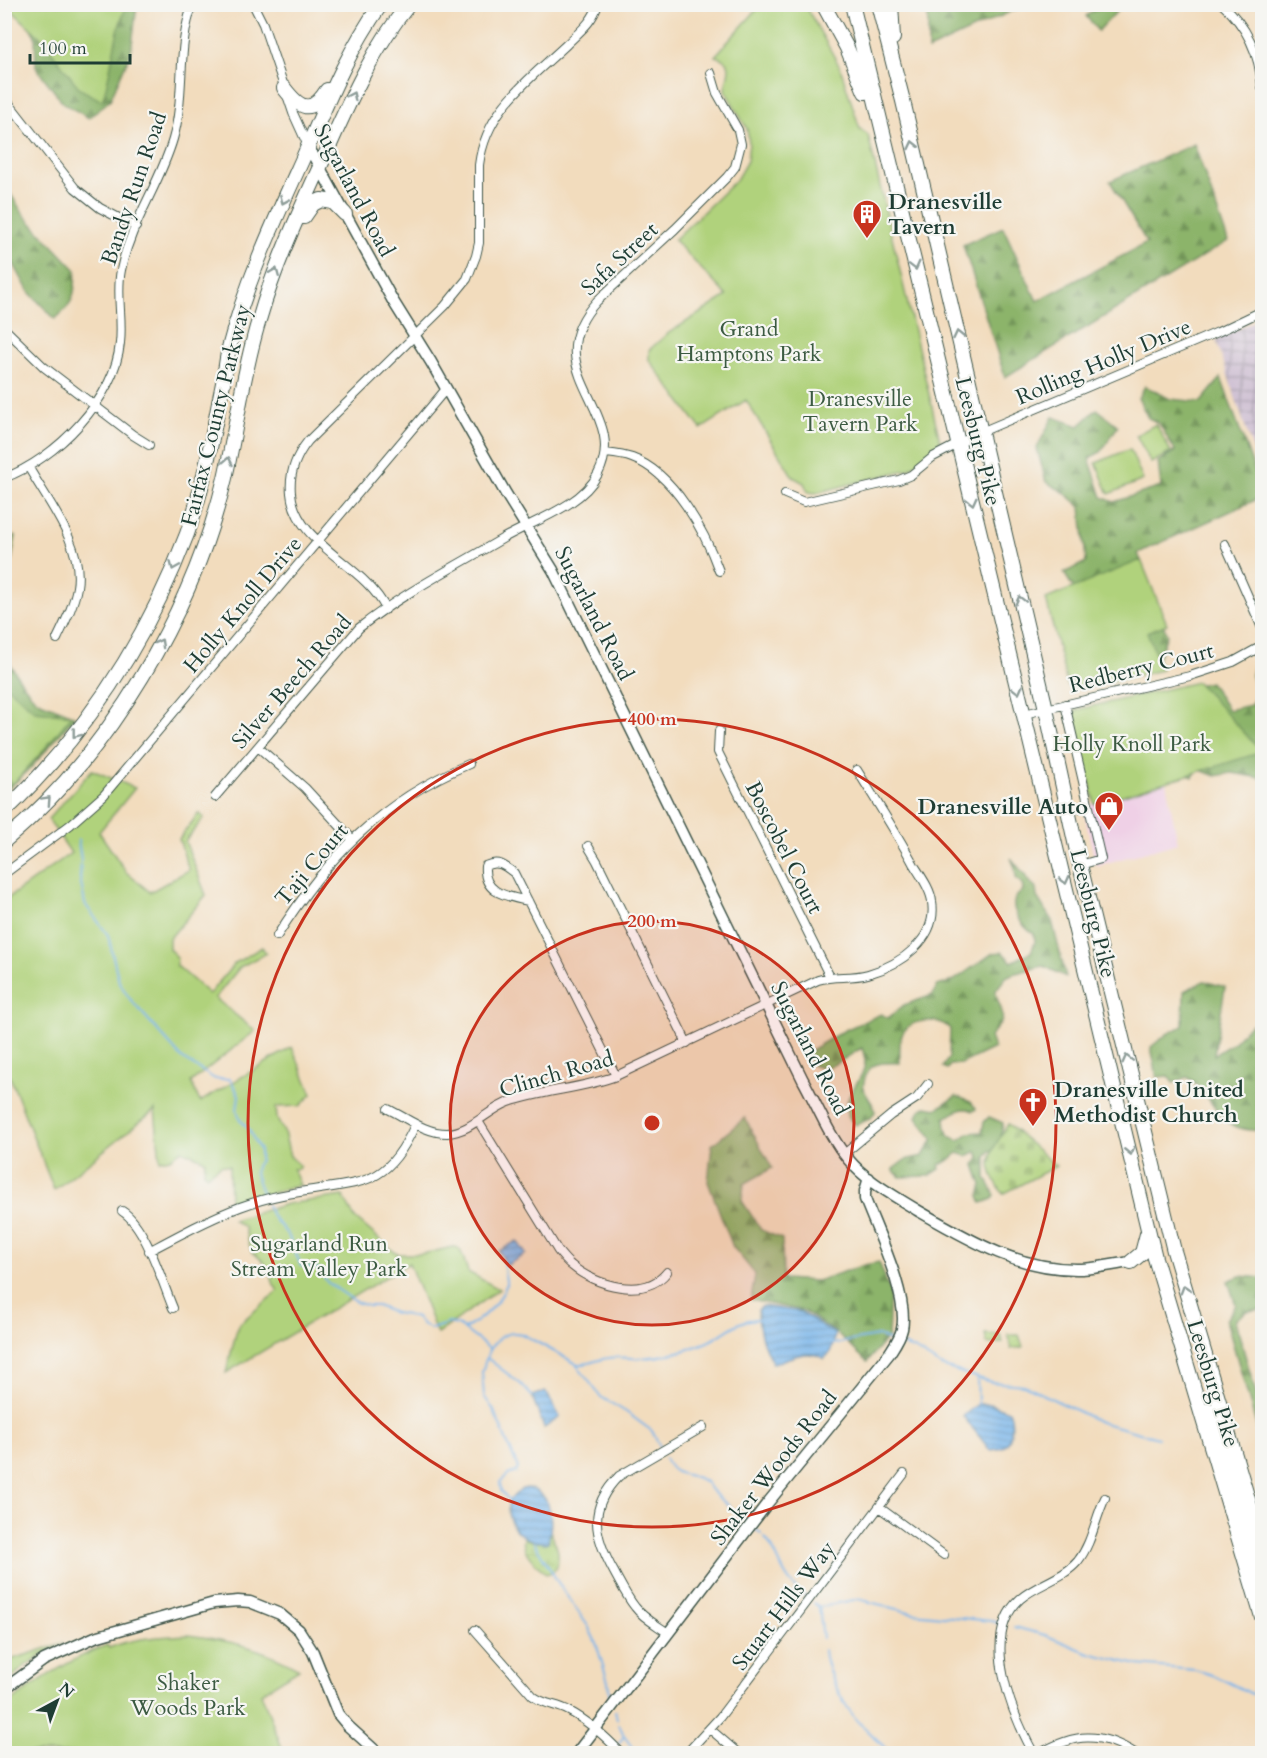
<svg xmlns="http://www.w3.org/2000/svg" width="1267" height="1758" font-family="Cardo,serif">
<defs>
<pattern id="industrial-grid" width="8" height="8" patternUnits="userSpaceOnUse" patternTransform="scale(1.5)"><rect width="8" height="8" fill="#cdbed2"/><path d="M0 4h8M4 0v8" fill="none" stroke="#a69cab"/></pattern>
<pattern id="forest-firs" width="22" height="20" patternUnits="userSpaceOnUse" patternTransform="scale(1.5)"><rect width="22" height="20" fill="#8cb46b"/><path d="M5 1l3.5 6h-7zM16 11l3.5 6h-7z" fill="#729459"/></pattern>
<pattern id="wetland-marsh" width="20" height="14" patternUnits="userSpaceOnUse" patternTransform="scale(1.5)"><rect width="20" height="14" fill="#b0d27b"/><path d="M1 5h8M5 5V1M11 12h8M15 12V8" fill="none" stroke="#97b56b"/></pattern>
<pattern id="cemetery-stones" width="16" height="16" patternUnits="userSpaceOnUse" patternTransform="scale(1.5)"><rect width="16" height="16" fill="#b0d27b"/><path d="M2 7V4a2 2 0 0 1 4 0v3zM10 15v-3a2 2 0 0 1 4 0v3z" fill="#97b56b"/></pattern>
<pattern id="water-rules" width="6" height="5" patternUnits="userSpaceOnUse" patternTransform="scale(1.5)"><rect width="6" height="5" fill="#77b4ea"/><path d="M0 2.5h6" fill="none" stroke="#6194be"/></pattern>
</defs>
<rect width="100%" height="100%" fill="#f6f6f2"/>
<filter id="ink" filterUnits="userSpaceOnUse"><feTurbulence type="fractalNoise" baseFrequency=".0167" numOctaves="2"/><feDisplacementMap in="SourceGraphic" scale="12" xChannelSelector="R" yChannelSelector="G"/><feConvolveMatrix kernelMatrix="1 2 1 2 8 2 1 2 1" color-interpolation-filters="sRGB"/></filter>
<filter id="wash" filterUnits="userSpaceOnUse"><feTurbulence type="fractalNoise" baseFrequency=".008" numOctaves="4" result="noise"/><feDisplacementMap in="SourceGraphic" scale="24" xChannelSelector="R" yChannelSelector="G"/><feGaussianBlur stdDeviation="1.35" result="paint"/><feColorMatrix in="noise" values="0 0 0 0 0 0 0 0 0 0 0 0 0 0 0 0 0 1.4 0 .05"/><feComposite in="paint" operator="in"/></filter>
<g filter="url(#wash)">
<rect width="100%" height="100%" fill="#f2dcbd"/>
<path fill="#efd0e6" d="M 1166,782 L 1178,843 L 1096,866 L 1083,807 Z"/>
<path fill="url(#industrial-grid)" d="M 1262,317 L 1262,477 L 1216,340 Z"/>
<path fill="url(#forest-firs)" stroke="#567850" stroke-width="1.5" d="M 5,5 L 137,5 L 131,52 L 110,100 L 89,118 L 63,103 L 36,67 L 35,36 L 23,15 Z
M 928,5 L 928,4 L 1025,5 L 928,50 Z
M 1102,5 L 1123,5 L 1098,31 L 1086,16 Z
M 1194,144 L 1228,241 L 1005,377 L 963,245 L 1003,227 L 1037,301 L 1147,243 L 1110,181 Z
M 4,184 L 24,215 L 76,270 C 75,294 75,303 55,319 L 29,292 L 5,248 Z
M 1221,378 L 1262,491 L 1262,497 L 1138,553 L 1167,635 L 1155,666 L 1076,592 L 1064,573 L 1086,562 L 1081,507 L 1064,492 L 1046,482 L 1037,448 L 1053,417 L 1079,426 L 1097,409 L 1118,426 L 1101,452 L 1089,458 L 1102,497 L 1114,502 L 1161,487 L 1158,462 L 1175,451 L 1159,423 L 1148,418 L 1138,398 L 1145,386 L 1170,399 L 1201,402 Z
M 5,535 L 16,536 L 5,596 L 4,535 Z
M 4,654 C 12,667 25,691 37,700 C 49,707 64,709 75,717 L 30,769 L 5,792 Z
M 1262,658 L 1262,778 L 1232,773 L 1215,776 L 1198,769 L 1193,777 L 1184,773 L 1113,703 L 1210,682 L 1228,710 L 1251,705 L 1257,693 L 1251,675 L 1255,660 Z
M 1011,858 L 1036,889 L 1037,897 L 1052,921 L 1066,977 L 1044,966 L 1039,967 L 1012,974 L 1006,977 L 996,990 C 995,1001 1005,1009 1002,1020 C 1000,1026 994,1030 990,1037 L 994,1048 L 961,1064 L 950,1065 L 947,1069 L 943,1067 L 949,1057 L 950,1029 C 940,1018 915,1018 905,1030 C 898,1038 900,1053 900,1063 C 878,1062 866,1062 863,1088 C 866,1096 876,1106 875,1112 L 870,1119 L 855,1125 C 831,1101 864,1085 865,1062 C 865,1057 863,1052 862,1048 C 847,1055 830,1074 812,1065 L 808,1056 L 809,1051 L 845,1030 L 881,1014 L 888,1018 L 904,1005 L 933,995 L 937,986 L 953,981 L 993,953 L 1002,952 L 1012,962 L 1031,952 L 1035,942 L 1034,934 C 1024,928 1008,909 1016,897 C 1018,894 1021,893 1023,890 L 1022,884 L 1016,878 L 1015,868 Z
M 1204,981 L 1225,987 L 1214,1055 L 1233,1043 L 1251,1024 L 1262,1034 L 1262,1131 C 1254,1130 1241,1130 1234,1126 C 1213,1115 1207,1088 1187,1077 L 1173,1083 L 1169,1076 L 1157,1077 L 1151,1047 L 1167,1034 L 1183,1026 L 1184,991 Z
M 956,1096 L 971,1102 L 976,1109 L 973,1111 C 963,1105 954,1113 945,1118 L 946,1129 L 949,1136 L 959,1140 L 969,1133 L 982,1132 L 984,1122 L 989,1117 L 1003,1123 L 999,1146 L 989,1152 L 986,1157 L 986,1178 L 995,1195 L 993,1199 L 982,1203 L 979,1196 L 982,1185 L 975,1165 L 979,1157 L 977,1151 L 967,1156 L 958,1153 L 948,1161 L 939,1165 L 940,1169 L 929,1176 L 900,1177 L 894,1171 L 893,1169 L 905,1160 L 923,1156 L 933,1139 L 917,1117 L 920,1110 L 926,1107 L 936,1109 Z
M 745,1118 L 772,1168 L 744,1184 L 742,1201 L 761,1230 L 782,1239 L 783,1279 L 817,1281 L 864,1265 L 879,1262 L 890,1291 L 888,1337 L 867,1362 L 839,1335 L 804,1311 L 751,1300 L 755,1274 L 733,1247 L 708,1182 L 712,1145 Z
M 1240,1276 L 1262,1278 L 1262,1309 L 1247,1311 L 1235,1320 L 1258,1400 L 1262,1402 L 1262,1445 L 1226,1320 L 1236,1305 L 1228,1281 Z"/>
<path fill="url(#wetland-marsh)" stroke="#688858" stroke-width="1.5" d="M 550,1531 C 557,1546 563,1557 553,1572 L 546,1574 C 538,1565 520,1552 524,1538 L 534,1542 L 547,1542 Z"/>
<path fill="url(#cemetery-stones)" stroke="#688858" stroke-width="1.5" d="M 1008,1124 L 1056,1166 L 1003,1194 C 981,1160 990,1156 1008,1124 Z"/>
<path fill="#b0d27b" stroke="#688858" stroke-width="1.5" d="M 5,4 L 127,5 C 113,35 113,70 102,101 L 80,89 L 41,38 Z
M 762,4 L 805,5 L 840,67 L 860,129 L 868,135 L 940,441 L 937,448 L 909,469 L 816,493 L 808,492 L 804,483 L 793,477 L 746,400 L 701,429 L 649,360 L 649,350 L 667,334 L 727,296 L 674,240 L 736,180 L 747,161 L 749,143 L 747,129 L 725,90 C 726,74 738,63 715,56 Z
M 1156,424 L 1171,452 L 1151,463 L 1136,435 Z
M 1130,449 L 1143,480 L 1109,494 L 1096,463 Z
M 1141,560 L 1167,624 L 1147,632 L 1162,670 L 1077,689 L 1070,688 L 1067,684 L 1046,599 Z
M 1197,682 L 1262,752 L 1095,804 L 1074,716 L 1076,710 Z
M 5,685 L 35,711 L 72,715 L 42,752 L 12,785 L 5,776 Z
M 92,770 L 135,788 L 99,832 L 126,872 L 150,892 L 189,870 L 179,839 L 199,813 L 204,818 L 185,841 L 206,895 L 169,939 L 169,949 L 177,957 L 176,965 L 209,994 L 235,963 L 262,947 L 266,953 L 240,967 L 215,998 L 255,1031 L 191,1082 L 200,1102 L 292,1047 L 312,1094 L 300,1106 L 276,1107 L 277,1119 L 284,1132 L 290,1156 L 300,1166 L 298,1169 L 293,1169 L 300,1185 L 230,1205 L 229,1166 L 221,1165 L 207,1175 L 204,1172 L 205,1160 L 182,1150 L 170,1158 L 160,1160 L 155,1110 L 54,1190 L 5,1064 L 4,901 L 71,853 L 48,819 Z
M 343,1196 L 355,1218 L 397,1254 C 408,1254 421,1255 431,1252 C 461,1246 458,1239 468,1272 L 499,1289 L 437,1334 L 409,1263 L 226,1373 L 238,1325 L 278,1291 C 270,1280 274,1281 270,1272 C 267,1265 259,1256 252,1253 L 244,1227 L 233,1220 L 287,1204 Z
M 985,1334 L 1001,1335 L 1003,1343 L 987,1344 Z
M 1008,1335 L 1019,1335 L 1023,1347 L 1011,1349 Z
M 188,1635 C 227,1640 264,1648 299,1669 L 261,1693 L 284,1753 L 5,1753 L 5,1707 C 37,1681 68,1660 107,1645 L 109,1648 C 134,1637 161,1637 188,1635 Z
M 63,1643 L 26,1665 L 6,1683 L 4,1662 Z"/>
<path fill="url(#water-rules)" stroke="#4b788f" stroke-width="1.5" d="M 517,1241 L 526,1254 L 507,1265 L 499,1251 Z
M 763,1306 L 801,1312 L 835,1334 C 834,1343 832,1353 824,1359 C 809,1348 789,1358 773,1364 C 763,1346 758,1331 758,1310 Z
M 546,1392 L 560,1417 L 544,1428 L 532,1396 Z
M 978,1404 L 990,1404 L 1009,1411 C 1013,1419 1013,1439 1005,1446 C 1001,1450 996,1449 990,1450 L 963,1416 Z
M 528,1488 C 554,1494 553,1521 548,1542 L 545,1543 C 521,1540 504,1527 509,1500 L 522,1489 Z"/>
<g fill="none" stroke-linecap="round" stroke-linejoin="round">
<path stroke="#77b4ea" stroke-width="2" d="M 78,840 L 81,860 L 80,878 L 85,904 L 108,935 L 119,982 L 130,999 L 183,1059 L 215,1079 L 230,1079 L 239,1095 L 237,1110 L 240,1120 L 248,1128 L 260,1151 L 260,1160 L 256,1166 L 255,1174 L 263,1195
M 267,1205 L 272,1216 L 288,1235 L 301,1266 L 319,1269 L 327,1282 L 356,1302 L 368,1306 L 377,1306 L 395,1313 L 407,1315 L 416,1318 L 422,1324 L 431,1329 L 449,1323 L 458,1325 L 490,1349 C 498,1337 507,1330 522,1334 L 575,1363 L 601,1397 L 626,1412 L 652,1431 L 660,1447
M 464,1329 C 478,1323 503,1299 506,1285 C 507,1276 502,1272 505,1262
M 833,1344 L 878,1336 L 890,1341
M 902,1345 L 914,1349 L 941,1366 L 991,1382 L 1024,1385 L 1100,1422 L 1158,1438
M 489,1350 L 482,1372 L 484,1396 L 493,1409 L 518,1468 L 516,1472 L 508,1475 L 500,1482 L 501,1491 L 509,1500
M 487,1358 L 522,1385 L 532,1396
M 577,1365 C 590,1364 598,1359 609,1358 C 620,1356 631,1359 641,1358 C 662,1357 686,1351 705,1343 C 726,1335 734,1319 760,1319
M 977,1377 L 978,1404
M 665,1458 C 675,1481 687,1470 704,1481 C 708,1484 709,1489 713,1492 C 723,1502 735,1511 746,1521
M 755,1529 L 761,1534
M 765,1538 C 775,1548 778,1562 785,1574 C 790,1583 797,1590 805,1596
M 534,1542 L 562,1589 L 588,1626 L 596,1643 L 608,1682 L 610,1698
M 814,1603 L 819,1607
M 819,1607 L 858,1599 L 913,1613 L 991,1621 L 1002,1624
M 819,1607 L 823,1638
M 1014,1627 L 1045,1635 L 1089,1653 L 1137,1665 L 1195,1670 L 1215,1676 L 1252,1694
M 824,1650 C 825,1668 841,1700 853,1715 C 864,1729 879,1739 890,1754
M 615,1711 L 617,1719
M 619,1724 L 624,1736 L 637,1754
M 619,1743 L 624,1736
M 610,1754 L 612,1751"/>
</g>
</g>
<g filter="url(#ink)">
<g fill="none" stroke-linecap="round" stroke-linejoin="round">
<g stroke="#3f5549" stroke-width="10">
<path id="street" d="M 253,4 L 263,24 L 293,113 L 308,146
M 1222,4 C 1247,26 1260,55 1262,88
M 4,97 L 75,188 L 100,208 L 136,227
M 4,328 L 44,367 L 133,435 L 149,445
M 605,453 C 614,454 624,455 632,458 C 674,473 705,532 719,571
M 29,468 C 48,502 84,546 77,587 C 74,605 65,622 57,639
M 4,478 C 56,459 115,399 120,343 C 123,318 116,294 121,270 C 130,224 160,184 173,139 C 186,95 176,47 193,4
M 785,494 L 804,502 L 899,480 L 911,475 L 933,457 L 981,432 L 1218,332 L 1262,311
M 1225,544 L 1262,628
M 386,609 C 364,564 296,545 291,493 C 289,473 296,456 308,441 L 445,306 L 467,279 L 476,256 L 479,243 L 479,165 C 486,109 528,81 567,44 C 579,32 593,22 598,4
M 1065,704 L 1101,859 L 1080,865
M 1024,714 L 1190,676 L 1233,662 L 1262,646
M 719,731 L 718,752 L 830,977
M 258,747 L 305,788 L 352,839
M 215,797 L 359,628 C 400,595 456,566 502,539 C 532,521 581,507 598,474 C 631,411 533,371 597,301 L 675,229 L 727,177 L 735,167 L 741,144 L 738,130 L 717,93 L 711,73
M 1068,811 L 1088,806
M 588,846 L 597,861 L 687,1043
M 4,874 L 70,825 L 104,795 L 446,389
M 528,901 C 507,896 483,894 485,866 C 498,860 504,865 514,873 L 616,1076
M 277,936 C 327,857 381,801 469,764
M 388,1109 C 407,1118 425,1133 447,1133 C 471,1132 487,1110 509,1102 C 544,1090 581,1089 616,1076 L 818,980 C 834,975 851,979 868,974 C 900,965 938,939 932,902 C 931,889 920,875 914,865 C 896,832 876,801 857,770
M 478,1121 L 558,1251 C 562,1256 566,1261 571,1265 C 595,1286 645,1300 667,1272
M 844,1154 L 891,1115 L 917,1098 L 928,1084
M 122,1211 C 146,1226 162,1282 173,1308
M 149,1251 C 179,1235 208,1219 240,1207 C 261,1199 284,1194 306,1191 C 364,1182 388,1185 415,1125
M 880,1508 L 944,1555
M 475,1630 L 533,1696 C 544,1705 557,1704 569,1711 C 588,1721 607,1738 622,1754
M 668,1633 C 657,1625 643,1618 635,1607 C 627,1597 620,1583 614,1572 C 594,1536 587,1508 619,1476 L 703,1427
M 710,1729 L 739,1754
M 686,1754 L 720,1717 L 904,1474
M 1034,1754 C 1012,1714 979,1636 1020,1599 C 1037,1584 1063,1579 1078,1561 C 1092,1543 1095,1519 1105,1498
M 1039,1754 C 1074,1733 1101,1731 1136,1754"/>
</g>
<g stroke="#3f5549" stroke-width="13">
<path id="secondary" d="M 308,146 L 393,301 L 431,362 L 506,494 L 553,570 L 803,1080 C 817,1105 829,1136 848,1159 C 866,1181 893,1195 917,1210 C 969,1240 1020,1271 1082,1269 C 1098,1268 1115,1264 1131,1262
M 4,1689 L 44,1660 L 95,1637 L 214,1603 L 238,1601 L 250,1602 L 280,1614 L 299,1630 L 313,1652 L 338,1714 L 348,1726 L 379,1754
M 576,1754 L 766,1505 L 889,1354 C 894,1346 900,1338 902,1329 C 909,1296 877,1231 865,1199 L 865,1191 L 869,1178"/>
</g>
<g stroke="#3f5549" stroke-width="16">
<path id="highway" d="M 823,4 L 847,48 L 865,92
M 852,4 L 1155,1258 L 1262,1617
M 878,4 L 903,101 L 1046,709 L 1080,865 L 1174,1251 L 1262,1546
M 891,4 L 893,38
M 284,88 C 300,109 311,115 327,90
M 304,217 L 313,204 L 321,200 L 333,202 L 345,214
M 4,812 C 86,734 147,640 187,534 C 204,487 212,437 222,388 C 225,375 226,361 229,348 C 246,282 275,220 303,158 C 327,103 346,54 381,4
M 4,841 C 110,753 193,611 225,478 C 237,425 243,372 259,320 C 276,261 303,205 328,149 C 351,98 373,48 409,4
M 1131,1262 L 1142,1253 L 1147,1234
M 1209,1410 L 1262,1581"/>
</g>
<use href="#street" stroke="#fff" stroke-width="8"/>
<use href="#secondary" stroke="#fff" stroke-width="10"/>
<use href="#highway" stroke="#fff" stroke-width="14"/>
</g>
<defs><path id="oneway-chevron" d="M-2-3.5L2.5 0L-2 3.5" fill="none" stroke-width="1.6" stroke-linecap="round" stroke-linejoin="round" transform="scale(1.5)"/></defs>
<g stroke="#8f9e9a">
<use href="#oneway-chevron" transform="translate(352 96) rotate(-65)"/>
<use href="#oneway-chevron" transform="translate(913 145) rotate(-103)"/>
<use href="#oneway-chevron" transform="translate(284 200) rotate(114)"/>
<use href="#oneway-chevron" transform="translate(915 266) rotate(76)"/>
<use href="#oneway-chevron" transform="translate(275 272) rotate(-68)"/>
<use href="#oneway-chevron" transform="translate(958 335) rotate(-103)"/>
<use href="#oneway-chevron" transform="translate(228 461) rotate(-79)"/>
<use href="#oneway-chevron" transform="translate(972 501) rotate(76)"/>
<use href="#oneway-chevron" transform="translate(174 566) rotate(113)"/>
<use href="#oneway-chevron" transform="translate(1020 600) rotate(-104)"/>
<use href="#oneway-chevron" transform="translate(160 643) rotate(-61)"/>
<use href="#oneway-chevron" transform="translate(1018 690) rotate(76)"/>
<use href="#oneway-chevron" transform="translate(76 734) rotate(128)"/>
<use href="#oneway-chevron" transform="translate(47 800) rotate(-47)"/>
<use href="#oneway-chevron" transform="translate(1065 880) rotate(76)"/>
<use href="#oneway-chevron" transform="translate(1127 1059) rotate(-104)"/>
<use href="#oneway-chevron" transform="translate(1130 1151) rotate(77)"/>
<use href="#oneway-chevron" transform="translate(1185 1289) rotate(-107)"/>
</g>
</g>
<circle cx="652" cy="1123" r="202" fill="#c8321e" fill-opacity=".12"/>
<g fill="none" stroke="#c8321e" stroke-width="3">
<circle cx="652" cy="1123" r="202"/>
<circle cx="652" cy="1123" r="404"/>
</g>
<defs>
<g id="building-pin" transform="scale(1.5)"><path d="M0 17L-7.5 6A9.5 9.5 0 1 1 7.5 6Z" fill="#c8321e" stroke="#f6f6f2"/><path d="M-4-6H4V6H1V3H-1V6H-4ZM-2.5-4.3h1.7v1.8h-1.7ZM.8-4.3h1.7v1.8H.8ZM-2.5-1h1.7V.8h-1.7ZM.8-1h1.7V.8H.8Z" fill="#fff"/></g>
<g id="shop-pin" transform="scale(1.5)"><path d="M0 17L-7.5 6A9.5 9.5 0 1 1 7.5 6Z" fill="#c8321e" stroke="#f6f6f2"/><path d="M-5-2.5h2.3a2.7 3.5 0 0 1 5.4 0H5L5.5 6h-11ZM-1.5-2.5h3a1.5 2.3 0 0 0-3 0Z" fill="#fff"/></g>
<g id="church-pin" transform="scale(1.5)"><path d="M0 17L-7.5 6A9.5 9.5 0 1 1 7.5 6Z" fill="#c8321e" stroke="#f6f6f2"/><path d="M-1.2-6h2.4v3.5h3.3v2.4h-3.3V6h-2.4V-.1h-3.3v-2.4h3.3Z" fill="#fff"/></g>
</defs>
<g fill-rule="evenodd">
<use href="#building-pin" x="867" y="214"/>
<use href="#shop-pin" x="1109" y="806"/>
<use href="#church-pin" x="1033" y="1102"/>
</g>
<g text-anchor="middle" stroke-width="4.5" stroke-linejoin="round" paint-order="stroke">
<g font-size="22" fill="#1f3d34" stroke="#f6f6f2">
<text transform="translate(133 188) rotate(-71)" y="8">Bandy Run Road</text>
<text transform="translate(355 190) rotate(62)" y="8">Sugarland Road</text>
<text transform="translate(619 258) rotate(-43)" y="8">Safa Street</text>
<text transform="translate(1103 361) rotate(-23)" y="8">Rolling Holly Drive</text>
<text transform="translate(215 415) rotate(-76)" y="8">Fairfax County Parkway</text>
<text transform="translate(979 441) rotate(76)" y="8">Leesburg Pike</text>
<text transform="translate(242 604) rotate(-50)" y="8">Holly Knoll Drive</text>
<text transform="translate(595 613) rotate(63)" y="8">Sugarland Road</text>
<text transform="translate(1141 667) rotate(-14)" y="8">Redberry Court</text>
<text transform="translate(291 681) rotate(-49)" y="8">Silver Beech Road</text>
<text transform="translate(785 847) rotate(63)" y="8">Boscobel Court</text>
<text transform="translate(311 864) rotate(-50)" y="8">Taji Court</text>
<text transform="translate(1094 913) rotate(76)" y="8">Leesburg Pike</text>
<text transform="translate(811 1048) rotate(63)" y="8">Sugarland Road</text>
<text transform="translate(556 1073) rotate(-16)" y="8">Clinch Road</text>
<text transform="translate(1214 1383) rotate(73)" y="8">Leesburg Pike</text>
<text transform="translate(773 1467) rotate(-52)" y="8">Shaker Woods Road</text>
<text transform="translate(783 1605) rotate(-53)" y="8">Stuart Hills Way</text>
</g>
<g font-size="22" font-weight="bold" fill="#1f3d34" stroke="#f6f6f2" text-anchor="start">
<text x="888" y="209">Dranesville<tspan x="888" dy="25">Tavern</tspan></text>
<text x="1088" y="814" text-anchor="end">Dranesville Auto</text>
<text x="1054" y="1097">Dranesville United<tspan x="1054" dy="25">Methodist Church</tspan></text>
</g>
<g font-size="22" fill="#3c5b42" stroke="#f6f6f2">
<text x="749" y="336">Grand<tspan x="749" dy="25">Hamptons Park</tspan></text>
<text x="860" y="406">Dranesville<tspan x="860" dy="25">Tavern Park</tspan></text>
<text x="1132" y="751">Holly Knoll Park</text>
<text x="319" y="1251">Sugarland Run<tspan x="319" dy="25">Stream Valley Park</tspan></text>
<text x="188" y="1690">Shaker<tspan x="188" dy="25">Woods Park</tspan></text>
</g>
</g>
<circle cx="652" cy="1123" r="9" fill="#c8321e" stroke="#f6f6f2" stroke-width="3"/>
<g font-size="18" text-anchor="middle" font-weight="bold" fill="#c8321e" stroke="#f6f6f2" stroke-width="4.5" stroke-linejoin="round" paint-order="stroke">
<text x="652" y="725">400 m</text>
<text x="652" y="927">200 m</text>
</g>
<rect width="1267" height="1758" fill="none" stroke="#f6f6f2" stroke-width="24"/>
<g transform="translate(57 1701) rotate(41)" stroke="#f6f6f2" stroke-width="4.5" paint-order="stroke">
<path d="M0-4.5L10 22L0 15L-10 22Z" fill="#1f3d34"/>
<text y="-9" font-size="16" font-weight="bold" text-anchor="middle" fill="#1f3d34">N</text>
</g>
<path d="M30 54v9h100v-9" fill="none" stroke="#1f3d34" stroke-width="3"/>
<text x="39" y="54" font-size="18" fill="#1f3d34" stroke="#f6f6f2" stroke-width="4.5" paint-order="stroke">100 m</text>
</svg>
